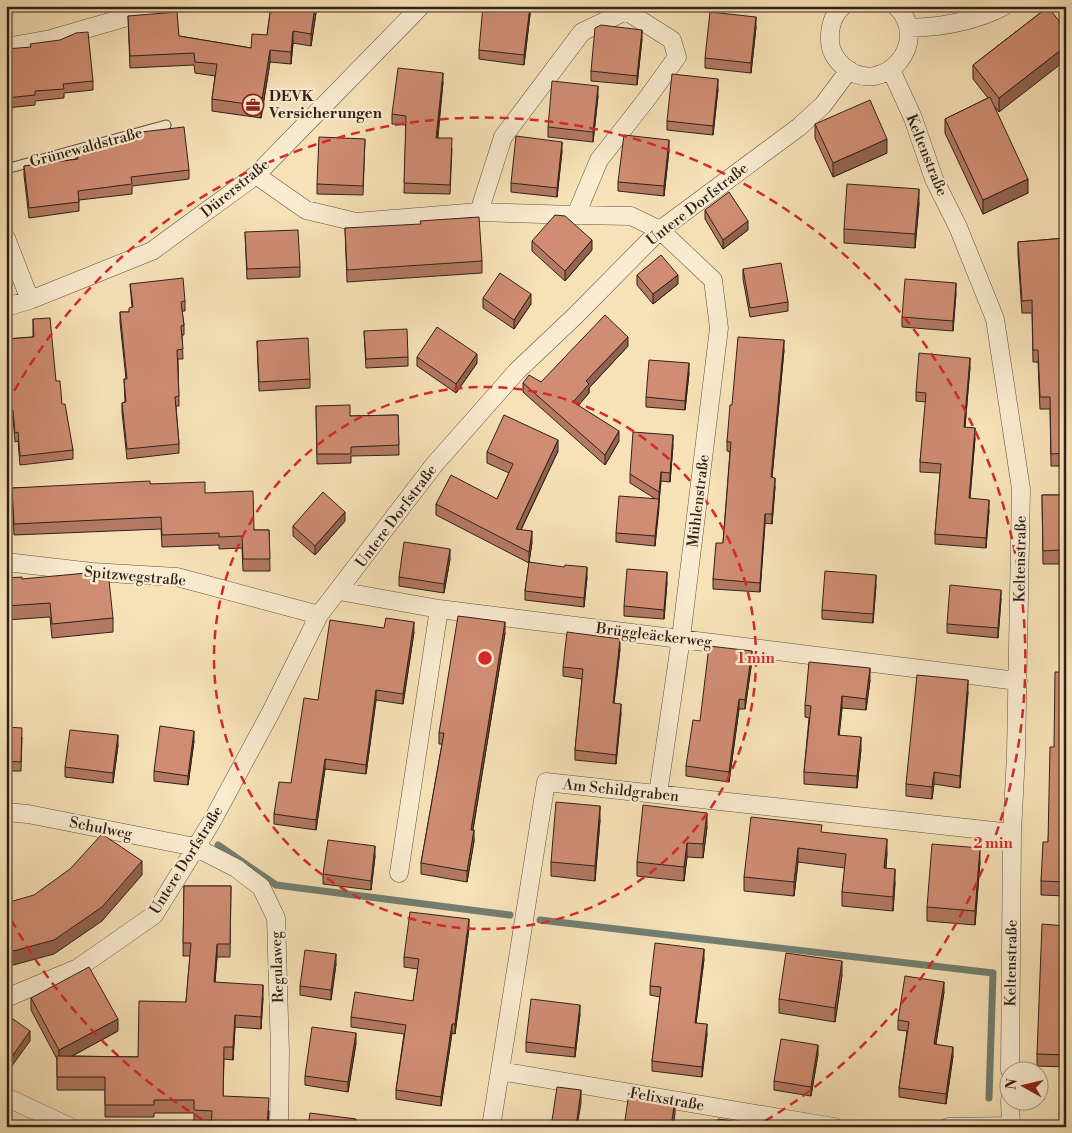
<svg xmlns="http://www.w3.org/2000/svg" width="1072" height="1133" font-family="'Libre Bodoni',serif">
<rect width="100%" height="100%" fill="#f7e2b7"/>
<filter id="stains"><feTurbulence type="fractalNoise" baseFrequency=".004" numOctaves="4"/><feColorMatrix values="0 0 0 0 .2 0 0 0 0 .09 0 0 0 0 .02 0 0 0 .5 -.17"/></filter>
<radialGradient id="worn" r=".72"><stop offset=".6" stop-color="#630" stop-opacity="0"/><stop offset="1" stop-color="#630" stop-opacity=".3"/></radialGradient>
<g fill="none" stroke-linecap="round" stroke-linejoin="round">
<path stroke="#727f71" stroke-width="7" d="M 218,845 L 276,885 L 510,915
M 540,920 L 993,973 L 989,1098
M 6,1124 L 11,1127"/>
<g stroke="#625140" stroke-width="11">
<path id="service" d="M 6,169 L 166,125"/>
</g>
<g stroke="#625140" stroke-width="19">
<path id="minor" d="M 843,6 C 833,14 829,28 830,40 C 830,51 836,60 844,67 C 883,99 933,42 896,6
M 909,28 C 942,27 974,22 1004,6
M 6,47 L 51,39 L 165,6
M 891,70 L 913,118 L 934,179 L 958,227 L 995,319 L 1021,489 L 1016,754 L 1012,833 L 1010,1070
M 256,175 L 306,210 L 356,222 L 479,212 L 503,137 L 582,32 L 626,11 L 672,40 L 677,57 L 646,100 L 599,160 L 576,215 L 631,216 L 660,230 L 713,280 L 719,328 L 681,638 L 658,794
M 479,212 L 576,215
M 6,238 L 30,300
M 6,307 L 30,300 L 152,251 L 256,175 L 421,6
M 6,562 L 92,572 L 177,577 L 319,615
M 339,591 L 439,609 L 1018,681
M 6,812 L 28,814 L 195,847 L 236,868 L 261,887 L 276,918 L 280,1052 L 279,1127
M 399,873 L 439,609
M 6,998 L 78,968 L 154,915 L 211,823 L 271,712 L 319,615 L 434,465 L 517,371 L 575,316 L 660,230 L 799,127 L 823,105 L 849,70
M 500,1071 L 834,1127
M 6,1097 L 70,1127
M 1010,1100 L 1011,1127
M 491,1127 L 546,782 L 1012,833
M 948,1127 L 1011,1126"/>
</g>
<use href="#service" stroke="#faecd0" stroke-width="9"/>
<use href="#minor" stroke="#faecd0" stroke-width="18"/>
</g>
<path fill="#b37963" stroke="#302119" d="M 271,6 L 317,6 L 311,46 L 293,43 L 291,64 L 270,62 L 261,118 L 212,111 L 212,99 L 215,76 L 195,73 L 194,65 L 130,68 L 128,16 L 179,36 L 251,48 L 267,35 Z
M 531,6 L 524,65 L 479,59 L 479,50 Z
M 1048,7 L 999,112 L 994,106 L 1028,193 L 983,214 L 945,133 L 945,119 L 988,98 L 973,79 L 973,65 Z
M 756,27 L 751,73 L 705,68 L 705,58 Z
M 642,39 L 637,85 L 591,81 L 591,71 Z
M 6,49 L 93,81 L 93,90 L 64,93 L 64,98 L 35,101 L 35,105 L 7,108 L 6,113 Z
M 443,82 L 438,138 L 452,148 L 450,194 L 404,193 L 406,125 L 392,124 L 392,114 Z
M 718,89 L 713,135 L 667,130 L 667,121 Z
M 598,96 L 593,142 L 548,137 L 548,127 Z
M 815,124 L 887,153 L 833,177 L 815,138 Z
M 133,133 L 189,170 L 189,179 L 132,186 L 132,194 L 79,200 L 79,211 L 29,218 L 24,175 L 24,166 L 76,159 L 76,148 L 133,141 Z
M 365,139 L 363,195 L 317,194 L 317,184 Z
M 669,150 L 664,196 L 618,191 L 618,182 Z
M 562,151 L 557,197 L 511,192 L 511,183 Z
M 919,203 L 915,248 L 844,243 L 844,229 Z
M 705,210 L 748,230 L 723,249 L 705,219 Z
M 345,228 L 482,261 L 482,273 L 347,282 Z
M 245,232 L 300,267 L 300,277 L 247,279 Z
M 1066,238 L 1066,466 L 1051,466 L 1050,409 L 1040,409 L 1038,362 L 1033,362 L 1032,313 L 1022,313 L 1018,254 L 1018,242 Z
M 532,241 L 592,250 L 565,281 L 532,251 Z
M 743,269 L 788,302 L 788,311 L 750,317 L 743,279 Z
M 637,275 L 678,284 L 653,304 L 637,285 Z
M 130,284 L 185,301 L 185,311 L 182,311 L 184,325 L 184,335 L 182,335 L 183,359 L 178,359 L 179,406 L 176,406 L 179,444 L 179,453 L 127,459 L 122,412 L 122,403 L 125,402 L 124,379 L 126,379 L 120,322 L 120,312 L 129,312 L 132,307 Z
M 956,293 L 953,331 L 902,327 L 902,317 Z
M 483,298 L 531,304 L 514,329 L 483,308 Z
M 33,319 L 56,381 L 73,450 L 73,459 L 20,465 L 18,441 L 15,442 L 13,418 L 10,419 L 7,395 L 6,395 L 6,339 L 33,337 Z
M 364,331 L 408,357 L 408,366 L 366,368 Z
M 257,341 L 310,379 L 310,388 L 259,391 Z
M 628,346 L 589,388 L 589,393 L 578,405 L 619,441 L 605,465 L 523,392 L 523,383 L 541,382 Z
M 784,350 L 772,477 L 775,487 L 772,524 L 765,523 L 760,592 L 713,589 L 713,579 L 723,543 L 730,452 L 727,451 L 727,442 L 732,405 Z
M 417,357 L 477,363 L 456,393 L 417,366 Z
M 970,367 L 965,427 L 975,438 L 970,498 L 989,510 L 986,548 L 935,544 L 935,534 L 940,473 L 920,472 L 920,462 L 926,402 L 916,401 L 916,392 Z
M 689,373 L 685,410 L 646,407 L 646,397 Z
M 316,406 L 350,416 L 398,415 L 399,455 L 351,456 L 351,463 L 317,464 Z
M 673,445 L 670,482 L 661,481 L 659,501 L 655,546 L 616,542 L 616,533 L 654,498 L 630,483 L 630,474 Z
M 558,451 L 521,530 L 532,542 L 529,562 L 587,577 L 584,607 L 525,600 L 525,591 L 529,563 L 436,515 L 436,504 L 497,499 L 509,473 L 487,463 L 487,452 Z
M 150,484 L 205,493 L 254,530 L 269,530 L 270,571 L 243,571 L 242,548 L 219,549 L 219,545 L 162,547 L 161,529 L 14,535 L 12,488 Z
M 1042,495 L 1066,495 L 1066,896 L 1041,895 L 1041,881 L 1048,842 L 1060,672 L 1060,564 L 1043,564 Z
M 345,521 L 315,555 L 293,536 L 293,526 Z
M 450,559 L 444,593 L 399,586 L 399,577 Z
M 6,578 L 22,579 L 113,618 L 113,632 L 52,638 L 50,617 L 6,620 Z
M 667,582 L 664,619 L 624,616 L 624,606 Z
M 876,585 L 873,623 L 822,619 L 822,610 Z
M 1001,599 L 998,638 L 947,633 L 947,624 Z
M 414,632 L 403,704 L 376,700 L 366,774 L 325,769 L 316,830 L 274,824 L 274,814 L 291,783 L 318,700 Z
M 505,633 L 473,830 L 474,841 L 467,882 L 421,874 L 421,863 L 442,744 L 439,744 L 439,733 Z
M 620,649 L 614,703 L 621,713 L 616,764 L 575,760 L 575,750 L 582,679 L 563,676 L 563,667 Z
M 752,660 L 745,709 L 739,709 L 729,782 L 686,776 L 686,766 L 700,721 Z
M 870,680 L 866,710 L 842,708 L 839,735 L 861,749 L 857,788 L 804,784 L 804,772 L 809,718 L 805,717 L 805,705 Z
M 968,692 L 960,788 L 934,784 L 932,799 L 906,796 L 906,784 Z
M 6,727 L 22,737 L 21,771 L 6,771 Z
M 194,741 L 188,785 L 154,781 L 154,771 Z
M 118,745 L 113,783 L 65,777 L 65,767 Z
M 600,820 L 595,881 L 551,876 L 551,862 Z
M 707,827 L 703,858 L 687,857 L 684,881 L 637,876 L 637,862 Z
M 822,833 L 887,853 L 886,868 L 895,883 L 893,911 L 842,906 L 842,892 L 845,868 L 798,862 L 794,896 L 744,891 L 744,877 Z
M 375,856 L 371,890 L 323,884 L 323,874 Z
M 980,862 L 975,925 L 927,921 L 927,907 Z
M 184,886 L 231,886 L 230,957 L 217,957 L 215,982 L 263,998 L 261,1029 L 235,1027 L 233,1060 L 224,1059 L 223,1096 L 269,1111 L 268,1127 L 211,1127 L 212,1123 L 194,1123 L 194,1113 L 154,1113 L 154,1117 L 105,1117 L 105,1090 L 57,1090 L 57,1059 L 31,1010 L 31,998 L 118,1031 L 72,1056 L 138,1057 L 186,1002 L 190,956 L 183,956 Z
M 1066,926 L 1066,1067 L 1037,1066 L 1037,1054 Z
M 469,928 L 455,1034 L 452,1033 L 441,1106 L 396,1099 L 396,1090 L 404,1034 L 351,1027 L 351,1017 L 413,1001 L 418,969 L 404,967 L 404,957 Z
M 704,959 L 696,1023 L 707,1034 L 702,1077 L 652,1071 L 652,1061 L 660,997 L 650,995 L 650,986 Z
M 336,964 L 331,1000 L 300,995 L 300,986 Z
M 842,975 L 835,1022 L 779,1013 L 779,999 Z
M 944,992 L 936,1044 L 953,1056 L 946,1104 L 899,1097 L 899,1088 L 907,1031 L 898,1030 L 898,1020 Z
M 580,1014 L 575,1057 L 526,1052 L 526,1042 Z
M 356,1043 L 348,1092 L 305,1085 L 305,1076 Z
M 818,1054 L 811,1096 L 774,1090 L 774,1081 Z"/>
<path fill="#926350" stroke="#302119" d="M 315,6 L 317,6 L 311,46 L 311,34 Z
M 530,6 L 531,6 L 524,65 L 524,55 Z
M 756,17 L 756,27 L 751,73 L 751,63 Z
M 642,30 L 642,39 L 637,85 L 637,76 Z
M 293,31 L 293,43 L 291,64 L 291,52 Z
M 1066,46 L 1066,60 L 999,112 L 999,98 Z
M 270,50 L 270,62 L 261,118 L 261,106 Z
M 443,73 L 443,82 L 436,147 L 436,138 Z
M 718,79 L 718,89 L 713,135 L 713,126 Z
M 598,86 L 598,96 L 593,142 L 593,132 Z
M 887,139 L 887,153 L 833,177 L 833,163 Z
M 669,140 L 669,150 L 664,196 L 664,186 Z
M 562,142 L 562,151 L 557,197 L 557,188 Z
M 1028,179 L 1028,193 L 983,214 L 983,200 Z
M 919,189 L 919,203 L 915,248 L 915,234 Z
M 748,221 L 748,230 L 723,249 L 723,240 Z
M 592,240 L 592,250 L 565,281 L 565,271 Z
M 678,275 L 678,284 L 653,304 L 653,294 Z
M 956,283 L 956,293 L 953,331 L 953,321 Z
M 531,294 L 531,304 L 514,329 L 514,320 Z
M 628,337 L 628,346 L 589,388 L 589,393 L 573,412 L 573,402 L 586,381 Z
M 784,340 L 784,350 L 771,487 L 771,477 Z
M 477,354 L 477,363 L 456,393 L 456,384 Z
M 970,358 L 970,367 L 964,437 L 964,427 Z
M 689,363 L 689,373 L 685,410 L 685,401 Z
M 975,428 L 975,438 L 969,508 L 969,498 Z
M 619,431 L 619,441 L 605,465 L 605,455 Z
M 673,435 L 673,445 L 670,482 L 670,473 Z
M 558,440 L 558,451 L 516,540 L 516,529 Z
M 661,472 L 661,481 L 659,501 L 659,492 Z
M 775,478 L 775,487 L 772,524 L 772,514 Z
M 659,499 L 659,508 L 655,546 L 655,536 Z
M 989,500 L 989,510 L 986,548 L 986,538 Z
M 345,512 L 345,521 L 315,555 L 315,546 Z
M 765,514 L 765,523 L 760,592 L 760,583 Z
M 532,531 L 532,542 L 529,563 L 529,552 Z
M 450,549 L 450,559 L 444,593 L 444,584 Z
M 587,567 L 587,577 L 584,607 L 584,598 Z
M 667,572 L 667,582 L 664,619 L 664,610 Z
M 876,575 L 876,585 L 873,623 L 873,614 Z
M 1001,590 L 1001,599 L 998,638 L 998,628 Z
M 414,622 L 414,632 L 403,704 L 403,694 Z
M 505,622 L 505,633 L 471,841 L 471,830 Z
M 620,639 L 620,649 L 613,712 L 613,703 Z
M 752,651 L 752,660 L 745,709 L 745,700 Z
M 870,668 L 870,680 L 866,710 L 866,699 Z
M 968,680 L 968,692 L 960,788 L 960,776 Z
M 376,690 L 376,700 L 366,774 L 366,765 Z
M 842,696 L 842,708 L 838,747 L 838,735 Z
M 739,699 L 739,709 L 729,782 L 729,772 Z
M 621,704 L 621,713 L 616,764 L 616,755 Z
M 194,731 L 194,741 L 188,785 L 188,776 Z
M 118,735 L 118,745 L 113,783 L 113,773 Z
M 861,737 L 861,749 L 857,788 L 857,776 Z
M 325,759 L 325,769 L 316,830 L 316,820 Z
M 934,772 L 934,784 L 932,799 L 932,787 Z
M 600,806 L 600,820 L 595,881 L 595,866 Z
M 707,813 L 707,827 L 703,858 L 703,844 Z
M 474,830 L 474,841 L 467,882 L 467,871 Z
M 887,839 L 887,853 L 884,882 L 884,868 Z
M 687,843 L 687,857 L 684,881 L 684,867 Z
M 375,846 L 375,856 L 371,890 L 371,881 Z
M 798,848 L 798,862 L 794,896 L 794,882 Z
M 980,848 L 980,862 L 975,925 L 975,911 Z
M 142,861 L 142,875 L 102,921 L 54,954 L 6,967 L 6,953 Z
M 895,869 L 895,883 L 893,911 L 893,897 Z
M 469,919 L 469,928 L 455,1034 L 455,1024 Z
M 217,944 L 217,957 L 214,994 L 214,982 Z
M 704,949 L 704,959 L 695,1032 L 695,1023 Z
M 336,954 L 336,964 L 331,1000 L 331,990 Z
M 842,961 L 842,975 L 835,1022 L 835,1008 Z
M 944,982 L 944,992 L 934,1054 L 934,1044 Z
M 263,985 L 263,998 L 261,1029 L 261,1017 Z
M 580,1005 L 580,1014 L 575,1057 L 575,1048 Z
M 235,1015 L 235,1027 L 233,1060 L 233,1047 Z
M 118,1019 L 118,1031 L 59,1063 L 59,1050 Z
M 452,1024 L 452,1033 L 441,1106 L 441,1097 Z
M 707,1024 L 707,1034 L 702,1077 L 702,1067 Z
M 30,1031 L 30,1041 L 6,1074 L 6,1065 Z
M 356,1033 L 356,1043 L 348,1092 L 348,1082 Z
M 818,1045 L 818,1054 L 811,1096 L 811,1087 Z
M 953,1047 L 953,1056 L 946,1104 L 946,1094 Z
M 581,1090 L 581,1103 L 577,1127 L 576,1127 Z
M 675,1100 L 675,1114 L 673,1127 L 671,1127 Z"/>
<path fill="#d08d73" stroke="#302119" d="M 271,6 L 315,6 L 311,34 L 293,31 L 291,52 L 270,50 L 261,106 L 212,99 L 217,64 L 195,62 L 194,53 L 130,56 L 128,16 L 177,12 L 179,36 L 251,48 L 252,34 L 267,35 Z
M 483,6 L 530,6 L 524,55 L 479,50 Z
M 1048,7 L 1066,30 L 1066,46 L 999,98 L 973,65 Z
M 710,12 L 756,17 L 751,63 L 705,58 Z
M 601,25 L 642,30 L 637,76 L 591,71 L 595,28 Z
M 88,32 L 93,81 L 63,84 L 64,89 L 35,91 L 35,95 L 6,98 L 6,49 L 31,47 L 30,44 L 60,40 L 76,33 Z
M 398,68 L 443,73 L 436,138 L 452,138 L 450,185 L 404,183 L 406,116 L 392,114 Z
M 672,74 L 718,79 L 713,126 L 667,121 Z
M 552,81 L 598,86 L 593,132 L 548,127 Z
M 990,97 L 1028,179 L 983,200 L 945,119 Z
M 870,100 L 887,139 L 833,163 L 815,124 Z
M 184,127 L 189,170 L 131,177 L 132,184 L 78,191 L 79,202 L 29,208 L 24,166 L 78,159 L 76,148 L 134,141 L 133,133 Z
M 624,135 L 669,140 L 664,186 L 618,182 Z
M 516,136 L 562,142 L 557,188 L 511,183 Z
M 319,137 L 365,139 L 363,186 L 317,184 Z
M 847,184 L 919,189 L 915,234 L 844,229 Z
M 729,192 L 748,221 L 723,240 L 705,210 Z
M 555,215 L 565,216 L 592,240 L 565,271 L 532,241 Z
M 479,217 L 482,261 L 347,270 L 345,228 L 421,224 L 420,221 Z
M 298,230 L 300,267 L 247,269 L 245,232 Z
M 1066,238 L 1066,453 L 1051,454 L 1050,397 L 1040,397 L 1038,350 L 1033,350 L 1032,300 L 1022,301 L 1018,242 Z
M 661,255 L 678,275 L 653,294 L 637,275 Z
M 781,263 L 788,302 L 750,308 L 743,269 Z
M 500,273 L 531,294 L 514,320 L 483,298 Z
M 183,278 L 185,301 L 181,302 L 184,325 L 181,326 L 183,349 L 177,350 L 179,396 L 175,397 L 179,444 L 127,449 L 122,403 L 126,402 L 124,379 L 127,379 L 120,312 L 129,312 L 129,308 L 133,307 L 130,284 Z
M 905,279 L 956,283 L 953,321 L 902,317 Z
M 605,315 L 628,337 L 586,381 L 589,384 L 573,402 L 619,431 L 605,455 L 523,383 L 529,375 L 541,382 Z
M 50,318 L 56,381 L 60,381 L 62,404 L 65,404 L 73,450 L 20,456 L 18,432 L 15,433 L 13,410 L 10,410 L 7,387 L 6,387 L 6,339 L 34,337 L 33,319 Z
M 437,327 L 477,354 L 456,384 L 417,357 Z
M 407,329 L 408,357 L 366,359 L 364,331 Z
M 738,337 L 784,340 L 771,477 L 775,478 L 772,514 L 765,514 L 760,583 L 713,579 L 716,543 L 723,543 L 731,442 L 727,442 L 730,405 L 732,405 Z
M 308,338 L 310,379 L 259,382 L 257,341 Z
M 919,353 L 970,358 L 964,427 L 975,428 L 969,498 L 989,500 L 986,538 L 935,534 L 941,464 L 920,462 L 926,393 L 916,392 Z
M 649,360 L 689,363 L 685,401 L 646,397 Z
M 350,405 L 350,416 L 398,415 L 399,445 L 351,447 L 351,454 L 317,454 L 316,406 Z
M 504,415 L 558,440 L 516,529 L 532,531 L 529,552 L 436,504 L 451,475 L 497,499 L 513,464 L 487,452 Z
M 633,432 L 673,435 L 670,473 L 661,472 L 659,492 L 630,474 Z
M 150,481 L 150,484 L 205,482 L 205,493 L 253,491 L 254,530 L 269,530 L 270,559 L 243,559 L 242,536 L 219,537 L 219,533 L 162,535 L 161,517 L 14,524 L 12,488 Z
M 323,492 L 345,512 L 315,546 L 293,526 Z
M 1042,495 L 1066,495 L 1066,882 L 1041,881 L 1043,842 L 1048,842 L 1050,747 L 1054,747 L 1055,672 L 1060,672 L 1060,550 L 1043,551 Z
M 619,496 L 659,499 L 655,536 L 616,533 Z
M 404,542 L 450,549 L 444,584 L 399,577 Z
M 529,562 L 564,567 L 565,565 L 587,567 L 584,598 L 525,591 Z
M 627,569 L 667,572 L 664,610 L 624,606 Z
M 108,571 L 113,618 L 52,624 L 50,603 L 6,606 L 6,578 L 22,577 L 22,579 Z
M 825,571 L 876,575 L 873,614 L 822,610 Z
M 950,585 L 1001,590 L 998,628 L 947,624 Z
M 458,616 L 505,622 L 471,830 L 474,830 L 467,871 L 421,863 L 444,733 L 439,733 Z
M 386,618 L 414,622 L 403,694 L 376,690 L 366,765 L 325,759 L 316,820 L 274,814 L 279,782 L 291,783 L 304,698 L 318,700 L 330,620 L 384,628 Z
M 567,632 L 620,639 L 613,703 L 621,704 L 616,755 L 575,750 L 583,669 L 563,667 Z
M 709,646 L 752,651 L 745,700 L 739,699 L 729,772 L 686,766 L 693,720 L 700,721 Z
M 809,662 L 870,668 L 866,699 L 842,696 L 838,735 L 861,737 L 857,776 L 804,772 L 811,706 L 805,705 Z
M 917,675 L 968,680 L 960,776 L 934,772 L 932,787 L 906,784 Z
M 160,726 L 194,731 L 188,776 L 154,771 Z
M 6,727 L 22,728 L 21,762 L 6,761 Z
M 70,730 L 118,735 L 113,773 L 65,767 Z
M 556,802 L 600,806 L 595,866 L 551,862 Z
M 643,805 L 707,813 L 703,844 L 687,843 L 684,867 L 637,862 Z
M 751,817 L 822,825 L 821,832 L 887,839 L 884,868 L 895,869 L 893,897 L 842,892 L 846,854 L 798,848 L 794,882 L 744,877 Z
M 102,834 L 142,861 L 102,907 L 54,940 L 6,953 L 6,903 L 34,895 L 70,869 Z
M 328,840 L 375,846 L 371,881 L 323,874 Z
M 932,844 L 980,848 L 975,911 L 927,907 Z
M 184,886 L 231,886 L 230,944 L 217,944 L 214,982 L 263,985 L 261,1017 L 235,1015 L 233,1047 L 224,1047 L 223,1096 L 269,1098 L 267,1127 L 211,1127 L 212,1111 L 194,1110 L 194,1100 L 154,1100 L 154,1105 L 105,1105 L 105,1077 L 57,1077 L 57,1056 L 138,1057 L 139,1001 L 186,1002 L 191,943 L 183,943 Z
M 410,912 L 469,919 L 455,1024 L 452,1024 L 441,1097 L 396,1090 L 406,1025 L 351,1017 L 355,992 L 413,1001 L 419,959 L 404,957 Z
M 1042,924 L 1066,926 L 1066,1055 L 1037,1054 Z
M 655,943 L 704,949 L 695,1023 L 707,1024 L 702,1067 L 652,1061 L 661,987 L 650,986 Z
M 305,950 L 336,954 L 331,990 L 300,986 Z
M 786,953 L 842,961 L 835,1008 L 779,999 Z
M 89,967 L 118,1019 L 59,1050 L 31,998 Z
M 905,976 L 944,982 L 934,1044 L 953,1047 L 946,1094 L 899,1088 L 909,1022 L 898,1020 Z
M 531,999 L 580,1005 L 575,1048 L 526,1042 Z
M 6,1014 L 30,1031 L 6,1065 Z
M 312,1027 L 356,1033 L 348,1082 L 305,1076 Z
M 781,1039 L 818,1045 L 811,1087 L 774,1081 Z
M 557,1087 L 581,1090 L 576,1127 L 551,1127 Z
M 629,1093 L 675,1100 L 671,1127 L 624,1127 Z
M 310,1113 L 356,1119 L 355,1127 L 308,1127 Z
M 718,1119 L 778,1127 L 717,1127 Z"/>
<g fill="none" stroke="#d62828" stroke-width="2.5" stroke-dasharray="9 6">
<circle cx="485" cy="658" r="271"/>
<path d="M215 1127A541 541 0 0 1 7 912M7 404A541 541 0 1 1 755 1127"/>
</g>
<defs>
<g id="office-ring" transform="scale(1.125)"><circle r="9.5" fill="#faecd0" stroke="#8f2418" stroke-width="1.5"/><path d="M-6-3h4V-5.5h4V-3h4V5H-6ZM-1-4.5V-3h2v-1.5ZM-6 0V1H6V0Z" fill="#8f2418"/></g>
</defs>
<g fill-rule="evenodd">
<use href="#office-ring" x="253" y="105"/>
</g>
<g text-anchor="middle" stroke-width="4.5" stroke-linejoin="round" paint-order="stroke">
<g font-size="15" font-weight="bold" fill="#302119" stroke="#faecd0" text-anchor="start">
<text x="269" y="101">DEVK<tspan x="269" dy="17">Versicherungen</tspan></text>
</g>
<g font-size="15" fill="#302119" stroke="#faecd0">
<text transform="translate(86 147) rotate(-15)" y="5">Grünewaldstraße</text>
<text transform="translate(927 155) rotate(68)" y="5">Keltenstraße</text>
<text transform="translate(235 188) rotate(-39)" y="5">Dürerstraße</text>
<text transform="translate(697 204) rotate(-38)" y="5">Untere Dorfstraße</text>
<text transform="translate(698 501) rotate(-83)" y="5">Mühlenstraße</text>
<text transform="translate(396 516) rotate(-53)" y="5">Untere Dorfstraße</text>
<text transform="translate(1020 559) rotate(-89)" y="5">Keltenstraße</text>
<text transform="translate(135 576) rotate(5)" y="5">Spitzwegstraße</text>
<text transform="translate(654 635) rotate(7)" y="5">Brüggleäckerweg</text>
<text transform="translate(621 790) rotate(6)" y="5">Am Schildgraben</text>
<text transform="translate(101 828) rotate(11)" y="5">Schulweg</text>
<text transform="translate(186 860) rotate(-58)" y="5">Untere Dorfstraße</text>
<text transform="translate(1011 963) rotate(-89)" y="5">Keltenstraße</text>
<text transform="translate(277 967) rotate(-92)" y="5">Regulaweg</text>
<text transform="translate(667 1099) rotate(10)" y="5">Felixstraße</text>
</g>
</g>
<circle cx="485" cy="658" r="8" fill="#d62828" stroke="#faecd0" stroke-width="2.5"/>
<g font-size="15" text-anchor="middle" font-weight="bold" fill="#d62828" stroke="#faecd0" stroke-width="4.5" stroke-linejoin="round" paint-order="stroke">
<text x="756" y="663">1 min</text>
<text x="993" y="848">2 min</text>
</g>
<rect width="1072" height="1133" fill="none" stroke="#f7e2b7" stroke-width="25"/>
<rect x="8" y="8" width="1057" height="1118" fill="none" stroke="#302119" stroke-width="2.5"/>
<rect x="12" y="12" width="1047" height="1108" fill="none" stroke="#302119"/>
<g transform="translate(1024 1086) rotate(278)"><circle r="24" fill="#faecd0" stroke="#a99b87"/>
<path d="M0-4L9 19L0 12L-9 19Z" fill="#8f2418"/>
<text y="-8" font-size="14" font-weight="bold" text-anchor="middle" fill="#302119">N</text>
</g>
<rect width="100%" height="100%" filter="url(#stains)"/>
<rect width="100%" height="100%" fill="url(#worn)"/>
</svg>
